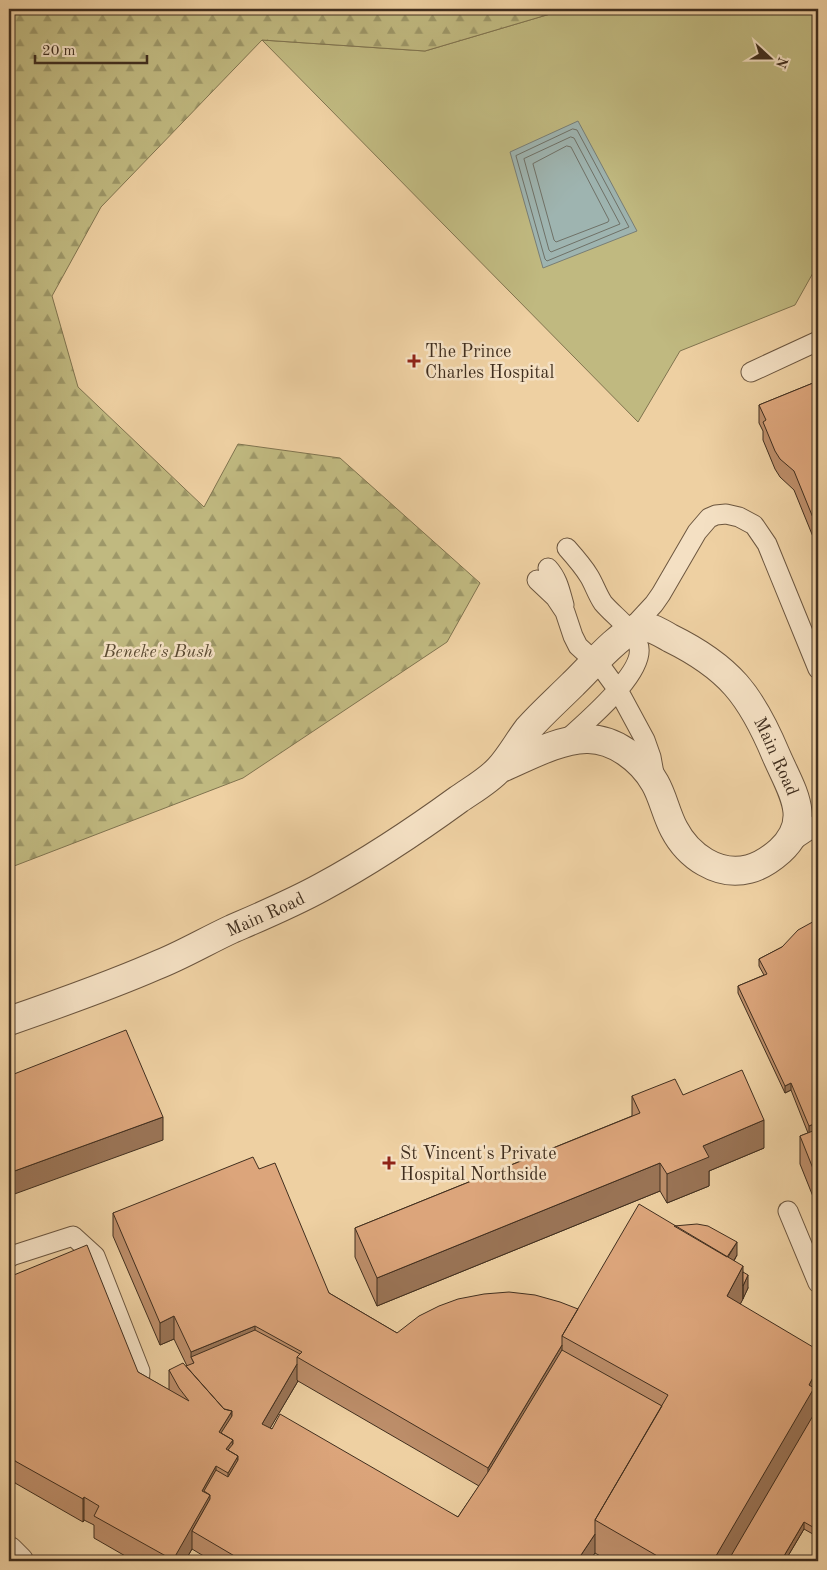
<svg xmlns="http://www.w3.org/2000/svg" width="827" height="1570" font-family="'Old Standard TT',serif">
<defs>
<pattern id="forest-firs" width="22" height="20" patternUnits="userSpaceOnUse" patternTransform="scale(1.25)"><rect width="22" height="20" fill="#c0b980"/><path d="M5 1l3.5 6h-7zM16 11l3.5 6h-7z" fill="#9d9768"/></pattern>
</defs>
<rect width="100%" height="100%" fill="#eed0a2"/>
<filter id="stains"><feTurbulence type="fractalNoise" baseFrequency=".004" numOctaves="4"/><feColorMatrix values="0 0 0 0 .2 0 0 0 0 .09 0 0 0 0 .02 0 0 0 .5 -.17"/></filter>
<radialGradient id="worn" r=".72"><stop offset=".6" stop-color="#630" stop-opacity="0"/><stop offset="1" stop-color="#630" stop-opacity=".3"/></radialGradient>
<path fill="#c0b980" stroke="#80744f" d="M 567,9 L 818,9 L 818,264 L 795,305 L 680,351 L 638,422 L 262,40 L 425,51 Z"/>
<path fill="url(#forest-firs)" stroke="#80744f" d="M 9,9 L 567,9 L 425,51 L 262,40 L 101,207 L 52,296 L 78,387 L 204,507 L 238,444 L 340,458 L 480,583 L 447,642 L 243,778 L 9,868 Z"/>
<path fill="#9eb4b0" stroke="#787e76" d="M 578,121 L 637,231 L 543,268 L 510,152 Z"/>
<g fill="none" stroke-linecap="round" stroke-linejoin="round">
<path stroke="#6f7167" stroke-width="1" d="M 573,129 L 577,130 L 629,227 L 547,261 L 545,259 L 516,156 Z
M 571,137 L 574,138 L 620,224 L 551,252 L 549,250 L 524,159 Z
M 567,146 L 571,147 L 609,220 L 608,222 L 556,242 L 554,240 L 533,164 Z"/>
<g stroke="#6c563f" stroke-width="21">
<path id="service" d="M 751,372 L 818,341
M 548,568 C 558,579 560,591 564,605
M 537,580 L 555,597 L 565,612 L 573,636 L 578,646 L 602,668 L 618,690 L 645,740 L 651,757 L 655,779
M 629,631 L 654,604 L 661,594 L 697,532 L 709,518 L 716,515 L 726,514 L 739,517 L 754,525 L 767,544 L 818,669
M 564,742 C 582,725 649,671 638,644 C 633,629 613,615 603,603 C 597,594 594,584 589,576 C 583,566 575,557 567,548
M 788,844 L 818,824
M 788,1211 L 818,1283
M 9,1258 L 11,1256 L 73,1236 L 95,1256 L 140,1371 L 139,1386"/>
</g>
<g stroke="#6c563f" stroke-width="30">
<g id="minor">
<path id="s1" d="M 9,1021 C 58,1004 107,987 155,966 C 181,956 206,941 232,929 C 262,916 293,903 322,887 C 370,861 415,831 459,799 C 472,790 488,781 499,769 C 510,757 518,742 528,729 C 542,713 558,699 573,684 C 588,670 619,633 637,628 C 648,624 661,633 670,638 C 729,667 751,695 776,755 C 791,790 814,820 780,851 C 771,859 761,866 749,869 C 718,877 688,856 674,829 C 666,814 663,797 655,783 C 642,760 614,738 586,739 C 556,740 526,758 499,769"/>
<path d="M 9,1551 L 19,1561"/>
</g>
</g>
<use href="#service" stroke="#f4e0c3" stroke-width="19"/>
<use href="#minor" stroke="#f4e0c3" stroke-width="28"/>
</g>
<path fill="#bd8e6a" stroke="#402e1e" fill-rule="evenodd" d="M 818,381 L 818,549 L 794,490 L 780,477 L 775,469 L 763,440 L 763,431 L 759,423 L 759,405 Z
M 818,919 L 818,1209 L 800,1164 L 800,1136 L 808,1133 L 791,1090 L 785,1093 L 738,993 L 738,986 L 764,975 L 759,966 L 759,959 L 782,947 Z
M 683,1095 L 764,1148 L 709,1171 L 709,1186 L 667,1203 L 660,1191 L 377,1306 L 355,1257 L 355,1228 L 632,1116 L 632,1096 Z
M 259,1169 L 329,1293 L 397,1333 L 578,1309 L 674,1226 L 737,1255 L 734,1261 L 743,1272 L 748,1288 L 740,1304 L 814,1408 L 814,1414 L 818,1423 L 818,1537 L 804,1529 L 785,1561 L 609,1561 L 595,1553 L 589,1561 L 212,1561 L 192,1549 L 185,1561 L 134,1561 L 94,1538 L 94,1525 L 84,1520 L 83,1522 L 15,1483 L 9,1468 L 9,1277 L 138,1372 L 169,1390 L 169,1370 L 187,1366 L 174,1339 L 160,1345 L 113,1236 L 113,1213 ZM 298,1381 L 479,1486 L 458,1517 L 270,1428 Z"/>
<path fill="#9a7456" stroke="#402e1e" d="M 791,1083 L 791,1090 L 785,1093 L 785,1086 Z
M 163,1117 L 163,1140 L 9,1196 L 9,1173 Z
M 764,1120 L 764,1148 L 709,1171 L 709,1186 L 667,1203 L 667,1174 L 703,1146 Z
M 818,1122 L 818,1129 L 809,1133 L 809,1126 Z
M 660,1163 L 660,1191 L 377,1306 L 377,1278 Z
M 737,1242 L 737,1255 L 725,1275 L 725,1262 Z
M 743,1266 L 743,1299 L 727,1329 L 727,1296 Z
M 748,1275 L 748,1288 L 743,1299 L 743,1286 Z
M 174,1316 L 174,1339 L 160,1345 L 160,1323 Z
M 255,1326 L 255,1349 L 194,1363 L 191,1357 L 191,1352 Z
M 562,1345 L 562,1367 L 488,1491 L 488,1468 Z
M 297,1364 L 297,1380 L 298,1381 L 262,1442 L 262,1424 Z
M 818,1368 L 818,1401 L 814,1408 L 814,1420 L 732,1561 L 713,1561 Z
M 232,1411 L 232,1434 L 228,1441 L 219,1432 Z
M 233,1440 L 233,1457 L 226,1454 L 226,1472 L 226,1449 Z
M 238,1456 L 238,1478 L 228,1495 L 228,1473 Z
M 216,1466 L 216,1489 L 192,1531 L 192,1549 L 185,1561 L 173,1561 L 202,1491 Z
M 84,1497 L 84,1520 L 83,1522 L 83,1499 Z
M 804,1522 L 804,1529 L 785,1561 L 781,1561 Z
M 595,1534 L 595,1553 L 589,1561 L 577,1561 Z"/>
<path fill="#dca57b" stroke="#402e1e" d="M 818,381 L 818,530 L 794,471 L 780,459 L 775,451 L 763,422 L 766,420 L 759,405 Z
M 818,919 L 818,1122 L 809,1126 L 791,1083 L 785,1086 L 738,986 L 767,974 L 759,959 L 782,947 L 798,930 Z
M 126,1030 L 163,1117 L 9,1173 L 9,1076 Z
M 742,1070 L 764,1120 L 703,1146 L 709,1157 L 667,1174 L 660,1163 L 377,1278 L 355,1228 L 640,1113 L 632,1096 L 675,1079 L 683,1095 Z
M 818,1129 L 818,1181 L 800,1136 Z
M 253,1157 L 259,1169 L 275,1163 L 329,1293 L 397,1333 L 419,1316 L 439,1306 L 458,1299 L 484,1294 L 509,1292 L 535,1295 L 560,1302 L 578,1309 L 562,1336 L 562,1345 L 488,1468 L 297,1357 L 302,1352 L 255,1326 L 191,1352 L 174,1316 L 160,1323 L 113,1213 Z
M 639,1204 L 743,1266 L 727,1296 L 818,1350 L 818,1368 L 809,1385 L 814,1388 L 713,1561 L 666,1561 L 595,1520 L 668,1395 L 562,1336 Z
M 697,1224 L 708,1226 L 737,1242 L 727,1257 L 674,1226 Z
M 87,1245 L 138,1372 L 189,1401 L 179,1388 L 169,1370 L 183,1363 L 224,1409 L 232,1411 L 219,1432 L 233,1440 L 226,1449 L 238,1456 L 228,1473 L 216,1466 L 202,1491 L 210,1495 L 173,1560 L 94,1516 L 99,1506 L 84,1497 L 83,1499 L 15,1461 L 9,1445 L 9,1277 Z
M 743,1272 L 748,1275 L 743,1286 Z
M 255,1330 L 300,1354 L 297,1357 L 297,1364 L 262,1424 L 272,1429 L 280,1414 L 458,1517 L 488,1472 L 562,1350 L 662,1406 L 595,1520 L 595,1534 L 577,1561 L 243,1561 L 192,1531 L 210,1499 L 210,1495 L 204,1491 L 216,1470 L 228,1477 L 238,1460 L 238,1456 L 228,1450 L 233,1444 L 233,1440 L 221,1433 L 232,1416 L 232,1411 L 224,1409 L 186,1366 L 194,1363 L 191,1357 Z
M 814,1414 L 818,1423 L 818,1530 L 804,1522 L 781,1561 L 728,1561 Z"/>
<g fill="#8f2418" stroke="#f4e0c3" stroke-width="2">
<path d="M411.5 353.5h5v5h5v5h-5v5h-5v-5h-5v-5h5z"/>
<path d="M386.5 1155.5h5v5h5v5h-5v5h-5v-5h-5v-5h5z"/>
</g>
<g text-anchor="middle" stroke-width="5" stroke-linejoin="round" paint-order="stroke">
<g font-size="18" fill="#402e1e" stroke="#f4e0c3" text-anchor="start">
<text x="425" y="357">The Prince<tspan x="425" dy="21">Charles Hospital</tspan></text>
<text x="400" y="1159">St Vincent's Private<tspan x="400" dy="21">Hospital Northside</tspan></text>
</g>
<g font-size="18" font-style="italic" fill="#5a4a32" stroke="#f4e0c3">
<text x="158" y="657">Beneke's Bush</text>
</g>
<g font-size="18" fill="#402e1e" stroke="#f4e0c3">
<text dy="6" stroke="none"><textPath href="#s1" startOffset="952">Main Road</textPath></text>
<text dy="6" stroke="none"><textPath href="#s1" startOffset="278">Main Road</textPath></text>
</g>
</g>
<rect width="827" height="1570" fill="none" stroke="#eed0a2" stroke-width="30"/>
<rect x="10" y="10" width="807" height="1550" fill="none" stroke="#402e1e" stroke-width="2.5"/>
<rect x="15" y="15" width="797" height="1540" fill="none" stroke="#402e1e"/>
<g transform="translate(770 58) rotate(111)" stroke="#f4e0c3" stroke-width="4" paint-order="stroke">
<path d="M0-4L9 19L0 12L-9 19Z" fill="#402e1e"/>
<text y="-8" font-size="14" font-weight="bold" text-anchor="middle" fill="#402e1e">N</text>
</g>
<path d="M35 55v8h112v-8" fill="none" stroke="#402e1e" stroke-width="2.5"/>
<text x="42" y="55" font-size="15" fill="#402e1e" stroke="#f4e0c3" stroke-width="4" paint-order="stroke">20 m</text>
<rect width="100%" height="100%" filter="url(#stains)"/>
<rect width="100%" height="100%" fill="url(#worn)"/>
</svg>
